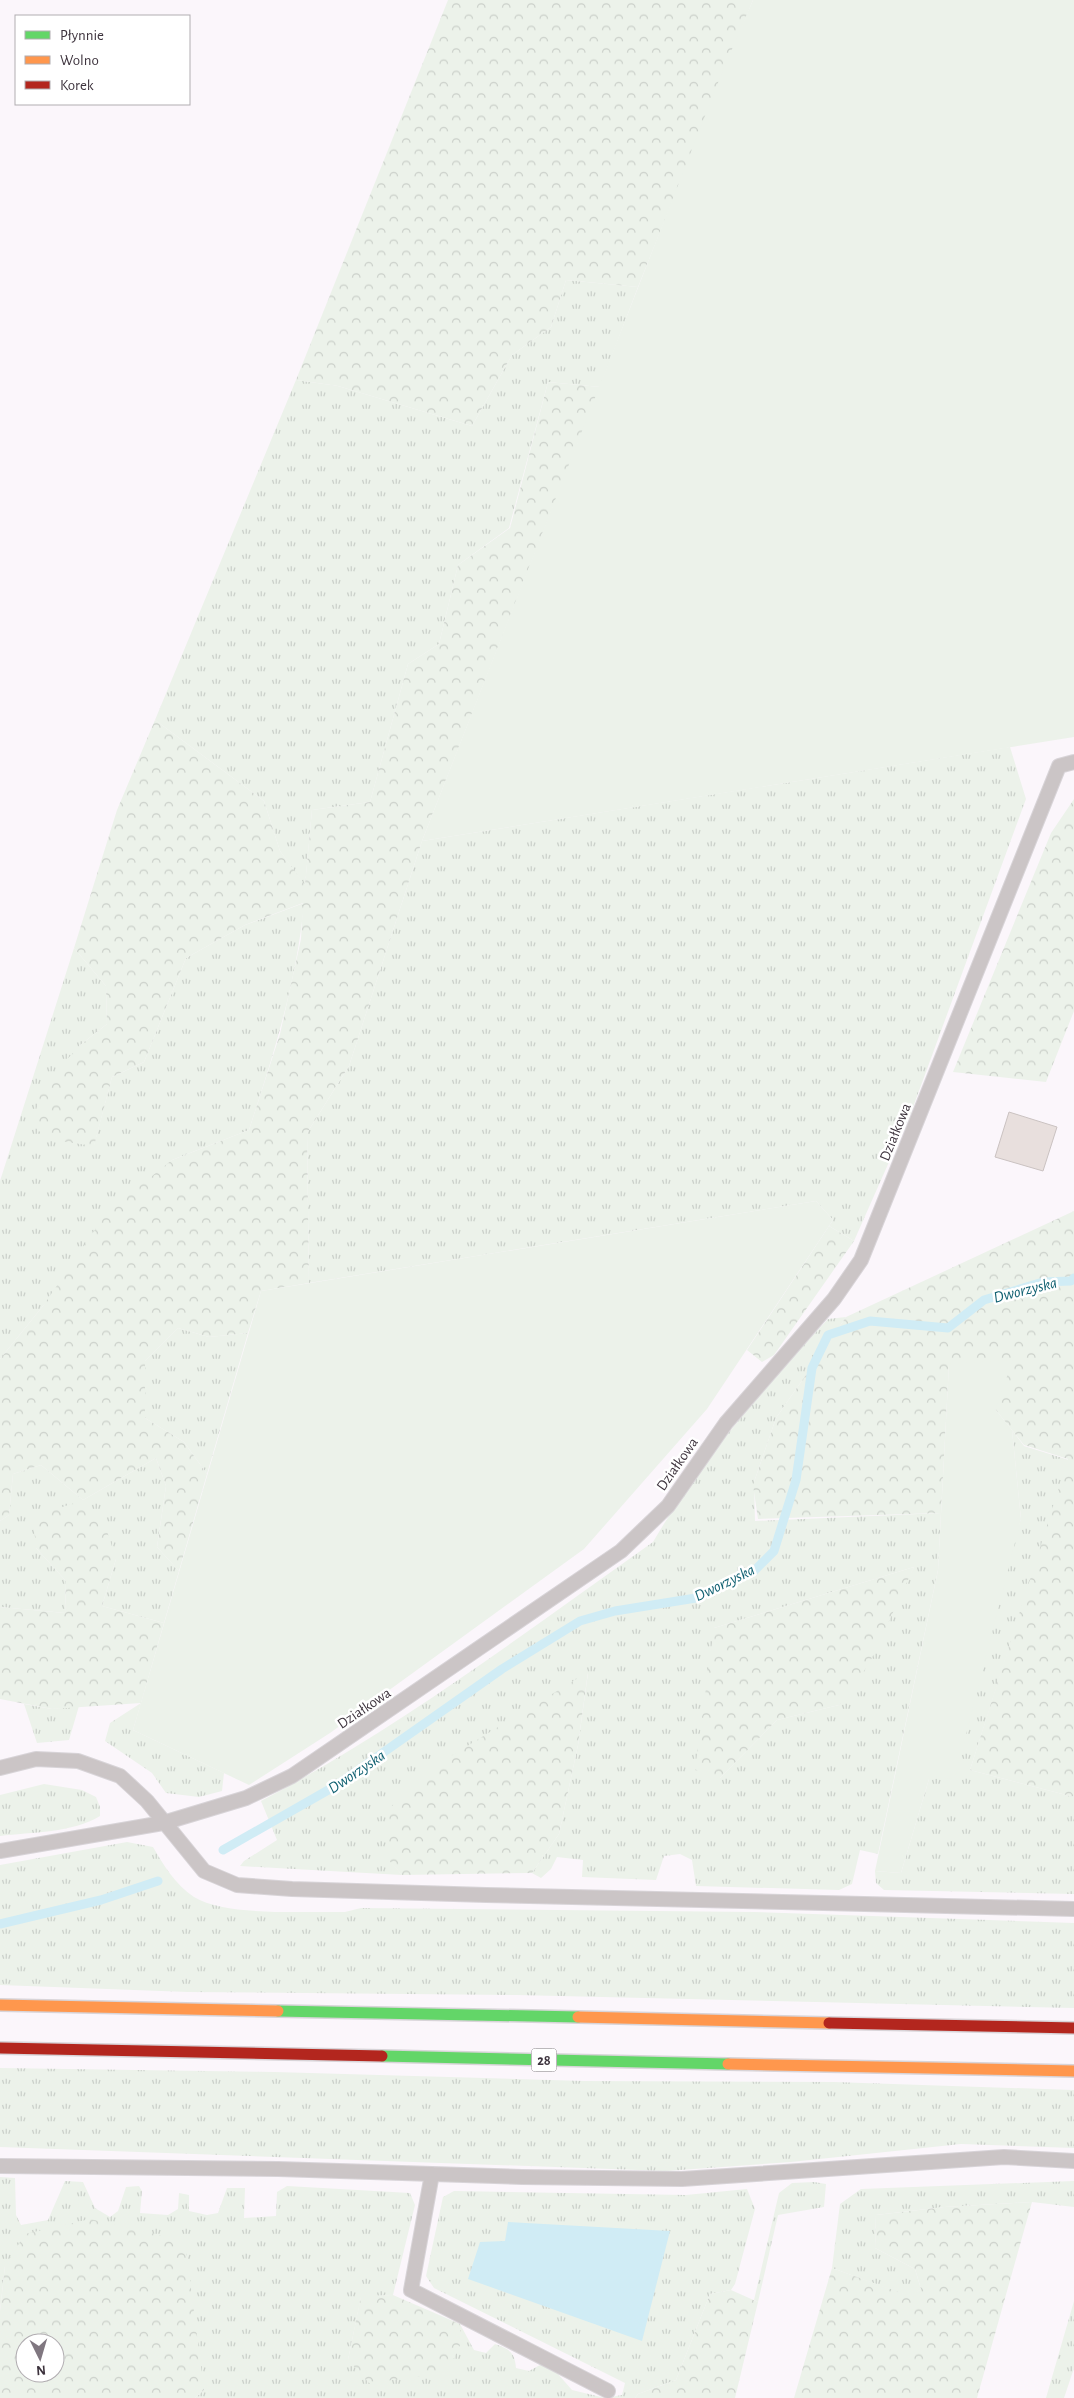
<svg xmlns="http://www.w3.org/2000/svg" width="1074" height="2398" font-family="'Alegreya Sans',sans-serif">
<defs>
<pattern id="grass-tufts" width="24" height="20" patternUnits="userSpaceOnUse" patternTransform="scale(1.25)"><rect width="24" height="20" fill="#ecf2ea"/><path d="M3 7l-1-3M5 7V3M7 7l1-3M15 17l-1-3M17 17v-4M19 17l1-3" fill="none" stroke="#cbd0ca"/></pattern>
<pattern id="forest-crowns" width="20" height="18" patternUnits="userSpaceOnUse" patternTransform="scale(1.25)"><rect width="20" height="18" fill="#ecf2ea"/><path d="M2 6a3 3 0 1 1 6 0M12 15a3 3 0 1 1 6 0" fill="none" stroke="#cbd0ca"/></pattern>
</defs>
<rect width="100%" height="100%" fill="#fbf6fb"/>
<path fill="url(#grass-tufts)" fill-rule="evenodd" d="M 566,280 L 638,287 L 600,387 L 548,382 L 509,528 L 458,565 L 439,644 L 408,664 L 370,802 L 312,810 L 305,886 L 280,851 L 264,801 L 155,720 L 296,380 L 338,386 L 472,426 L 512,355 L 551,327 Z
M 1010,747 L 1026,799 L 912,1110 L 854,1241 L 829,1226 L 833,1220 L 816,1201 L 309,1283 L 307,1133 L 349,1066 L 422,841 Z
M 304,903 C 297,982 273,1056 249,1130 L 172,1160 L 43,1306 L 0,1359 L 0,1181 L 74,948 L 106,986 L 107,1024 L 79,1046 L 94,1145 L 112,1077 L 144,1062 L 186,958 L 245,925 Z
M 846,1317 L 776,1418 L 754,1482 L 755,1521 L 941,1513 L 938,1570 L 878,1854 L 860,1850 L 852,1884 L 839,1890 L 696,1886 L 692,1860 L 680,1854 L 664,1856 L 656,1880 L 582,1877 L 583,1860 L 557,1857 L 551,1869 L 541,1878 L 532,1873 L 559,1834 L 578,1745 L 588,1673 L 386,1856 L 402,1875 L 240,1866 L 244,1861 L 277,1840 L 261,1801 C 399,1728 526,1632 653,1542 C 701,1460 764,1388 828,1319 ZM 914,1567 L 839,1705 L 777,1720 L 720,1778 L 714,1628 Z
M 178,1328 L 209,1337 L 248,1333 L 207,1474 L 184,1442 L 145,1418 L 145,1361 Z
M 1012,1430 L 1024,1446 L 1069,1460 L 970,1770 L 1074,1797 L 1074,1894 L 884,1890 L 876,1883 L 875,1871 L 901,1873 L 929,1779 L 1021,1519 Z
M 156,1458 L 166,1486 L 157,1547 L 179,1571 L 164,1623 L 102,1606 L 116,1559 L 36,1548 L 66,1581 L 65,1613 L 0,1607 L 0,1521 L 9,1515 L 13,1474 L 41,1465 L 83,1500 Z
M 141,1703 L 133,1730 L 224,1773 L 222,1791 L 199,1797 L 166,1793 L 152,1773 L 105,1741 L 110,1723 Z
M 24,1704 L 52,1709 L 79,1706 L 69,1740 L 37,1743 Z
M 44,1784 L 82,1790 L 96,1797 L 100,1807 L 100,1816 C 73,1833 31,1832 0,1836 L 0,1795 Z
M 127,1842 L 153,1847 C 164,1866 175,1884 194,1897 C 227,1917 306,1911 345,1912 L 361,1908 L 754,1912 L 1074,1923 L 1074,2008 L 516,1995 L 188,1992 L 0,1985 L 0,1865 Z
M 0,2068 L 275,2072 L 584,2081 L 834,2082 L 1074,2090 L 1074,2148 L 961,2144 L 791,2162 L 666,2171 L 0,2147 Z
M 0,2177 L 15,2178 L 16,2215 L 21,2225 L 48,2220 L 65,2181 L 83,2182 L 95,2208 L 110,2217 L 118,2211 L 126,2187 L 139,2186 L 142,2191 L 140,2213 L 168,2215 L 178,2209 L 179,2193 L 189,2195 L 189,2211 L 207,2215 L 218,2213 L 227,2188 L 245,2188 L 244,2218 L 276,2216 L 277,2192 L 287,2186 L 410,2193 L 415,2205 L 393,2295 L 361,2297 L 348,2360 L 460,2345 L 460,2324 L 474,2350 L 486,2353 L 495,2344 C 509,2349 515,2352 516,2368 L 529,2371 L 540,2365 L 551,2366 L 572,2390 L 605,2398 L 622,2395 L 625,2383 L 434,2288 L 426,2276 L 443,2197 L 454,2191 L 686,2195 L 747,2189 L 755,2209 L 735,2284 L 731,2290 L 710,2294 L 676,2380 L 638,2394 L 635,2398 L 195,2398 L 204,2390 L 5,2266 L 0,2311 Z
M 1074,2181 L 1074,2207 L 1032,2202 L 944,2207 L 876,2215 L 875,2248 L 915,2269 L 921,2289 L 911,2297 L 832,2268 L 840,2204 L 861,2189 Z
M 814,2182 L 826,2184 L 824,2207 L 778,2215 L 758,2302 L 754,2300 L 779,2193 L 792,2183 Z
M 1074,2301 L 1074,2368 L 1064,2398 L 1046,2398 Z"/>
<path fill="url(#forest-crowns)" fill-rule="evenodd" d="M 448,0 L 753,0 L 638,287 L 566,280 L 551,327 L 512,355 L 472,426 L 338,386 L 296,380 Z
M 548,382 L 600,387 L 422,841 L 349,1066 L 307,1133 L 309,1283 L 261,1291 L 248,1333 L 209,1337 L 178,1328 L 145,1361 L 145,1418 L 184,1442 L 207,1474 L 179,1571 L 157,1547 L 166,1486 L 156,1458 L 83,1500 L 106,1528 L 116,1559 L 102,1606 L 164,1623 L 141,1703 L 52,1709 L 0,1699 L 0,1607 L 65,1613 L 66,1581 L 36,1548 L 33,1517 L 83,1500 L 41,1465 L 13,1474 L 9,1515 L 0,1521 L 0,1359 L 43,1306 L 107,1212 L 172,1160 L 249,1130 L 280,1034 L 301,939 L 303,903 L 245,925 L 186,958 L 144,1062 L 112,1077 L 94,1146 L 46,1139 L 33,1124 L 41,1089 L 79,1046 L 107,1024 L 106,986 L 74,948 L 117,810 L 155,720 L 264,801 L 280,851 L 305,885 L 312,810 L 370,802 L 408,664 L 439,644 L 458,565 L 510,528 Z
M 1074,799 L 1074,1011 L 1046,1082 L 953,1072 L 1051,833 Z
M 1074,1211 L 1074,1797 L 970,1770 L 1068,1459 L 1024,1445 L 995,1409 L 949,1364 L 941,1513 L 758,1519 L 753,1485 L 776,1418 L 846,1317 Z
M 829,1226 L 854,1241 L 774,1355 L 762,1362 L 747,1350 Z
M 914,1567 L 869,1664 L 839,1705 L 777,1720 L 720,1778 L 695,1770 L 714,1628 Z
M 588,1672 L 578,1745 L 559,1834 L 532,1873 L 402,1875 L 386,1857 L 388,1810 L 428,1770 Z
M 1032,2202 L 977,2398 L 794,2398 L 832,2268 L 910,2296 L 921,2289 L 915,2269 L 875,2248 L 876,2215 L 944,2207 Z
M 90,2219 L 185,2241 L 204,2390 L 195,2398 L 0,2398 L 0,2311 L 5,2266 L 25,2234 ZM 25,2343 L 55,2343 L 55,2373 L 25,2373 Z
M 731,2290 L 758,2302 L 735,2398 L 635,2398 L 638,2394 L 676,2380 L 710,2294 Z
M 393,2295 L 460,2324 L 460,2345 L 447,2373 L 369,2383 L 348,2360 L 361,2296 Z"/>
<path fill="#ecf2ea" d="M 753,0 L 1074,0 L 1074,737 L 422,841 L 721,75 Z
M 816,1201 L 833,1220 L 707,1409 L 584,1549 L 330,1733 L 249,1785 L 133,1730 L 261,1291 Z
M 1013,1360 L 995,1409 L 1012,1430 L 1021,1519 L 955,1778 L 929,1779 L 901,1873 L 875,1871 L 938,1570 L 949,1364 Z"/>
<path fill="#d0ecf5" d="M 508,2222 L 670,2231 L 642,2341 L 468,2279 L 480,2242 L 505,2241 Z"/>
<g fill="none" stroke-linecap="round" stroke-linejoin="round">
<path stroke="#d0ecf5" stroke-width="9" d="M 223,1850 L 337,1785 L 502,1669 L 580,1621 L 615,1611 L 696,1598 L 753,1572 L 774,1551 L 796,1480 L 812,1368 L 828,1335 L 870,1321 L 948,1328 L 984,1300 L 1043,1282 L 1071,1281 L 1074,1278
M 0,1924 L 101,1900 L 158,1881"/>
</g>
<path fill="#e8dfdd" stroke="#cac2c1" d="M 1009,1112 L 1057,1127 L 1043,1171 L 995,1157 Z"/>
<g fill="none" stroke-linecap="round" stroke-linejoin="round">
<g stroke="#d8d4d8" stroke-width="16">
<path id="lane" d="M 0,1768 L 36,1759 L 78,1761 L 120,1776 L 147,1801 L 204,1871 L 237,1885 L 292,1889 L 486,1895 L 1074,1909
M 0,1851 L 163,1823 L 246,1798 L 292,1776 L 621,1551 L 668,1506 L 726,1423 L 834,1299 L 861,1260 L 1059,766 L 1074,762
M 0,2166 L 278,2169 L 522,2177 L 682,2179 L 1004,2157 L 1074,2161
M 432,2174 L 411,2290 L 608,2391"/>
</g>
<g stroke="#d8d4d8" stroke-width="14">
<path id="fast" d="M 278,2011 L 578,2017
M 382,2056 L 728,2064"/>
</g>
<g stroke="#d8d4d8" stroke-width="14">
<path id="slow" d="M 0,2005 L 278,2011
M 578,2017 L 829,2023
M 728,2064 L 1074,2071"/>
</g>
<g stroke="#d8d4d8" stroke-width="14">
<path id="jam" d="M 829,2023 L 1074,2028
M 0,2048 L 382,2056"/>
</g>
<use href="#lane" stroke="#cbc5c6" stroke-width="14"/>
<use href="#fast" stroke="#63d668" stroke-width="11"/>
<use href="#slow" stroke="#ff974d" stroke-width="11"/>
<use href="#jam" stroke="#b3261e" stroke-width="11"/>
</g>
<g text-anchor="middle" stroke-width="5" stroke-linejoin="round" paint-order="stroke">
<rect fill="#fff" stroke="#777077" stroke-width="1" x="531.5" y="2048.5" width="25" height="23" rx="4"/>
<g font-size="14" font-weight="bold" fill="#3d333d">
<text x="544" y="2065">28</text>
</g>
<g font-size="15" fill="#3d333d" stroke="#fff">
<text transform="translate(895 1132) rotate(-68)" y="5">Działkowa</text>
<text transform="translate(677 1464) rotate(-55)" y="5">Działkowa</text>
<text transform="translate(364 1708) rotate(-34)" y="5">Działkowa</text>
</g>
<g font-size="16" font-style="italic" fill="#116172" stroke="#fff">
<text transform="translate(1025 1289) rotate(-14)" y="6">Dworzyska</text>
<text transform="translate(724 1582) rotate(-26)" y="6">Dworzyska</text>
<text transform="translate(356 1771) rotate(-34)" y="6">Dworzyska</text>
</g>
</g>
<rect x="15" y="15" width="175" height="90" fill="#ffffff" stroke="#b1adb1"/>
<rect x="25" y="31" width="25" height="8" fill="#63d668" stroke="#b1adb1"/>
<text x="60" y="40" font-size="15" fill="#3d333d">Płynnie</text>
<rect x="25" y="56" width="25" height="8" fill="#ff974d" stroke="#b1adb1"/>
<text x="60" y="65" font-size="15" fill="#3d333d">Wolno</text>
<rect x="25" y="81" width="25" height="8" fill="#b3261e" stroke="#b1adb1"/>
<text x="60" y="90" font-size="15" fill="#3d333d">Korek</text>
<g transform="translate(40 2358) rotate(175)"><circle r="24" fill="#ffffff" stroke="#b1adb1"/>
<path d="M0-4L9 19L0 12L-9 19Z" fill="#807780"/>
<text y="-8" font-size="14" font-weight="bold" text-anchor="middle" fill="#3d333d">N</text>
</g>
</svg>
